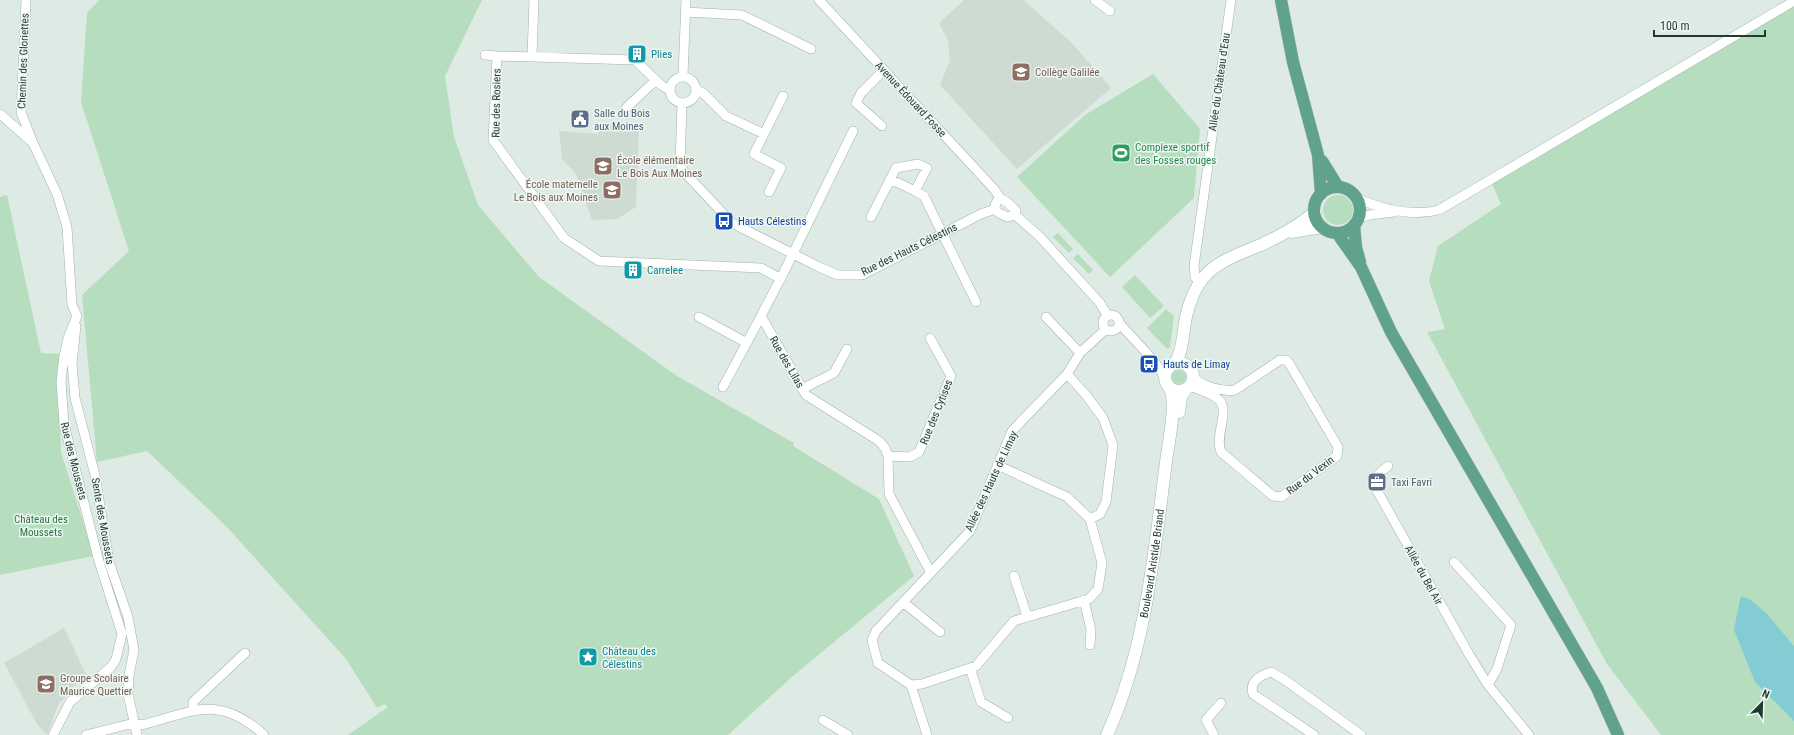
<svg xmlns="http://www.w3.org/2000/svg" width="1794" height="735" font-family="'Roboto Condensed',sans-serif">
<rect width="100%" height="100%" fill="#deebe4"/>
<path fill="#cddbd3" d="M 964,0 L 1023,0 L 1071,42 L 1111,88 L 1017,169 L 940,85 L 950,60 L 948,41 L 939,23 Z
M 600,122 L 639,126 L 636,207 L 617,219 L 592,220 L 576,174 L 562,159 L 559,131 L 598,134 Z
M 64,628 L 87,676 L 69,690 L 70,693 L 59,703 L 47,735 L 37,724 L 4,663 Z"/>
<path fill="#b6ddbe" d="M 99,0 L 482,0 L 445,76 L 454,137 L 478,205 L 539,277 L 677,376 L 794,443 L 793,446 L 879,499 L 914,576 L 793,676 L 728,735 L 348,735 L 388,707 L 384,704 L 377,708 L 346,659 L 226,526 L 147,451 L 97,462 L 82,295 L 129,251 L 81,102 L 87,13 Z
M 1794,6 L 1794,735 L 1661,735 L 1607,664 L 1427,332 L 1445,329 L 1429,281 L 1438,246 L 1501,204 L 1492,184 Z
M 1153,74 L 1200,129 L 1194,198 L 1110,277 L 1017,177 L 1085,115 Z
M 7,195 L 41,353 L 61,354 L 59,392 L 61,452 L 94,556 L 0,575 L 0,197 Z
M1323 210a15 15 0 1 1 30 0a15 15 0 1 1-30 0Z
M 1058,233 L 1073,249 L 1069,253 L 1053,237 Z
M 1078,254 L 1093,270 L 1089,274 L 1073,258 Z
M 1135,275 L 1164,306 L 1150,318 L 1122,287 Z
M 1166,309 L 1174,316 L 1170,347 L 1167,349 L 1147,328 Z
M1172 377a7 7 0 1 1 14 0a7 7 0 1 1-14 0Z"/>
<path fill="#83ccd3" d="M 1742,596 L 1751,600 L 1766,613 L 1794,646 L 1794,721 L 1755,682 L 1734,630 L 1740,599 Z"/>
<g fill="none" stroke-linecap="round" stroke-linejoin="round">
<g stroke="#a1b3ab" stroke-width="10">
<path id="minor" d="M 26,0 L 21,112 L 33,143 L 57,194 L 67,227 L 72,305 L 77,316 L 68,338 L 64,356 L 61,381 L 64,424 L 98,558 L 122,634 L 116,659 L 111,667 L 70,702 L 53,735
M 819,0 L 994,189 L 1001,199
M 1095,0 L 1110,11
M 685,12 L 742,15 L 811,49
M 485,55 L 497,56
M 532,56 L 534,0
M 683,76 L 686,0
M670 90a13 13 0 1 1 26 0a13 13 0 1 1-26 0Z
M 669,90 L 661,85 L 635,60 L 497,56 L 493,140 L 564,238 L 599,261 L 761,268 L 781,279
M 696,90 L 703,93 L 726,116 L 764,134
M 682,104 L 680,164 L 682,169 L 687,175 L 732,223 L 819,267 L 838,275 L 862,275 L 981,214 L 995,209
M 626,108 L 656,80
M 0,114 L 32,142
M 882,126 L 856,103 L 861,93 L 884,70
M 853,131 L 784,272 L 761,316 L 806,395 L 879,441 L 885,448 L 888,456 L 889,494 L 931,573
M 890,179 L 915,191
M 769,192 L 781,168 L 754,154 L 783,96
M 1356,198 C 1382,209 1411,217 1439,210 L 1794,1
M 1001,199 C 1008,202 1011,205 1016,211 L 1015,215 L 1008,217 C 1000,214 991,211 997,201 Z
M 1015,215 L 1039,236 L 1100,303 L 1107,315
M 871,217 L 896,168 L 918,164 L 927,168 L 915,191 L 924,196 L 976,302
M 1359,218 L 1370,215 L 1394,212
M 1200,282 L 1195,277 L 1194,266 L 1231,0
M1103 323a8 8 0 1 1 16 0a8 8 0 1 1-16 0Z
M 699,317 L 747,343
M 1046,317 L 1080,353
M 1120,324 L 1154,361 L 1165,377
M 76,326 L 72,364 L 75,398 L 95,475 L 109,562 L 128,617 L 134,650 L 129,675 L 128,694 L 137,735
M 723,387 L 761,316
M 1189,387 C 1196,387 1203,391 1210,394 C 1237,405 1213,430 1221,452 L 1273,496 L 1281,497 L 1337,456 L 1338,447 L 1289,363 L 1286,360 L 1280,360 L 1235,390 C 1223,392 1200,386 1193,376
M 802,389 L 834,373 L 847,349
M 888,456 L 910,457 L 919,452 L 951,376 L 930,338
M 997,465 L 1067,497 L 1090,519
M 1388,466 C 1380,473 1374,476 1375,487 L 1470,656 L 1488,685 L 1529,735
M 1454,562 L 1511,625 L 1497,669 L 1488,685
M 1014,576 L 1027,616
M 1084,600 L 1091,630 L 1090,645
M 903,602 L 940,632
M 970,668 L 981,702 L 1008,718
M 911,685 L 922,684 L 976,666 L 1014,621 L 1089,599 L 1098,589 L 1102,563 L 1090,519 L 1100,514 L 1106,502 L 1113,445 L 1103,418 L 1086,395 L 1067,374
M 911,685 L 878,663 L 872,640 L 876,631 L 970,531 L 1012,431 L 1067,374 L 1080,353 L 1106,329
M 911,685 L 927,735
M 193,710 L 193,702 L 245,653
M 823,720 L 848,735
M 86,735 L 134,723 L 142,725 C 194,711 219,694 264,735
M 1214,735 L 1206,720 L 1221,703
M 1314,735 L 1253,694 C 1249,681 1261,675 1271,672 L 1285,680 L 1361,735"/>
</g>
<g stroke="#9db7ac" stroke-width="13">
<g id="secondary">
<path d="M 1291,232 L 1322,227"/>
<circle cx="1179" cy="377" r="14"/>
<path d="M 1174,364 C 1183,355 1183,330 1186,317 C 1189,304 1194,289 1203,278 C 1218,260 1242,253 1263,244 C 1282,235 1299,226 1315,212"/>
<path d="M 1179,412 L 1181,397 L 1186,389"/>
<path id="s1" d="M 1107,735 C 1146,649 1154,554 1166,462 C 1168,445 1178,401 1169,387"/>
</g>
</g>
<g stroke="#c0c8c5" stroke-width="13">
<path id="primary" d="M 1281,0 L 1293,62 L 1318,155 L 1321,194
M 1322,161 L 1338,187
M1314 210a23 23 0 1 1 46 0a23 23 0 1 1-46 0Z
M 1354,225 L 1356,247 L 1360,262
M 1337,233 L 1361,267 L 1391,332 L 1597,688 L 1618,735"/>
</g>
<use href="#minor" stroke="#fff" stroke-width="9"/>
<use href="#secondary" stroke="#fff" stroke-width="12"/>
<use href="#primary" stroke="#61a28d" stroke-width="12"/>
</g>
<defs>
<g id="building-square" transform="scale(1)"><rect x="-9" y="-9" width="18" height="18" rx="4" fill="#0f9aa8" stroke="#eff7f2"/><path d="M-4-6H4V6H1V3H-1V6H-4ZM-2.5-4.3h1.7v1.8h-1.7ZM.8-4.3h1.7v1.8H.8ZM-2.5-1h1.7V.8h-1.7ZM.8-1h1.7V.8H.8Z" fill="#fff"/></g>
<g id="school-square" transform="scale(1)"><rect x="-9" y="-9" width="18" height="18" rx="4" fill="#8d6e63" stroke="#eff7f2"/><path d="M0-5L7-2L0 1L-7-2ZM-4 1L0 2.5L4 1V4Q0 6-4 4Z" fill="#fff"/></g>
<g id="civic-square" transform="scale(1)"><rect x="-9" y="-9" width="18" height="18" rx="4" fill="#5c6f8a" stroke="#eff7f2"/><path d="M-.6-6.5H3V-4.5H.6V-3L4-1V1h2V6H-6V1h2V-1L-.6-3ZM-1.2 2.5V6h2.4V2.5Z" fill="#fff"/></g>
<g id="stadium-square" transform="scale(1)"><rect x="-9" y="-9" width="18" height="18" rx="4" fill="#2e9e5b" stroke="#eff7f2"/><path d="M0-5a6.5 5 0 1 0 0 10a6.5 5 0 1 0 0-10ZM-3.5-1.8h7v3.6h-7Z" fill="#fff"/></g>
<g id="bus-square" transform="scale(1)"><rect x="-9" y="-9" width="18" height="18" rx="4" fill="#1a4fb4" stroke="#eff7f2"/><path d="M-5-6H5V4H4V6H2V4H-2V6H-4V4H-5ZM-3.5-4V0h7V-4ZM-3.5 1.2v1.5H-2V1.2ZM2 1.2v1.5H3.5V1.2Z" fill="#fff"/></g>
<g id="office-square" transform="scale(1)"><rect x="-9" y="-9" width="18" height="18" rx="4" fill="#5c6f8a" stroke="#eff7f2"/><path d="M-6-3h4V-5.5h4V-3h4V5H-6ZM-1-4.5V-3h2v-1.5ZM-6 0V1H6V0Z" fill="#fff"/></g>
<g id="sight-square" transform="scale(1)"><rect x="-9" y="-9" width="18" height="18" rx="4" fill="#0f9aa8" stroke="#eff7f2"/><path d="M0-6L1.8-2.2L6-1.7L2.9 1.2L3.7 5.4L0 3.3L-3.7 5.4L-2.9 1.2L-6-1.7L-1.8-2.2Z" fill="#fff"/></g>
</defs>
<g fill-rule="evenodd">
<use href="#building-square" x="637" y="54"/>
<use href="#school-square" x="1021" y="72"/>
<use href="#civic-square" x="580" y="119"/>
<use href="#stadium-square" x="1121" y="153"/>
<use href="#school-square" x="603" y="166"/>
<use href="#school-square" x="612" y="190"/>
<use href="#bus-square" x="724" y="221"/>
<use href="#building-square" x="633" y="270"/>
<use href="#bus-square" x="1149" y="364"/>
<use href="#office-square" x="1377" y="482"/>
<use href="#sight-square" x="588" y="657"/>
<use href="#school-square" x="46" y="684"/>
</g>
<g text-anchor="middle" stroke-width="3" stroke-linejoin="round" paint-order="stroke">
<g font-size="11" fill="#0d838f" stroke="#eff7f2" text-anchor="start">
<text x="651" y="58">Plies</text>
<text x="647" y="274">Carrelee</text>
<text x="602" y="655">Château des<tspan x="602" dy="13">Célestins</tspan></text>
</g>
<g font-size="11" fill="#1f3b31" stroke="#eff7f2">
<text transform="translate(23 61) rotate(-88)" y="4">Chemin des Gloriettes</text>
<text transform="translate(1219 82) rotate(-82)" y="4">Allée du Château d'Eau</text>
<text transform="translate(911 99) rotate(47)" y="4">Avenue Édouard Fosse</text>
<text transform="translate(496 103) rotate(-89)" y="4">Rue des Rosiers</text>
<text transform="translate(909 249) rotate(-26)" y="4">Rue des Hauts Célestins</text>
<text transform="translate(787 362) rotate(60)" y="4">Rue des Lilas</text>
<text transform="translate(936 412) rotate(-68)" y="4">Rue des Cytises</text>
<text transform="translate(74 461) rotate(76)" y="4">Rue des Moussets</text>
<text transform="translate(1310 475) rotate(-37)" y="4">Rue du Vexin</text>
<text transform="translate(991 481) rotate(-65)" y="4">Allée des Hauts de Limay</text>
<text transform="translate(103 521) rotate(80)" y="4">Sente des Moussets</text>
<text dy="4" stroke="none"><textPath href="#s1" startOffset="178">Boulevard Aristide Briand</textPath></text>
<text transform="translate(1424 575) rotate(61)" y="4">Allée du Bel Air</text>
</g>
<g font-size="11" fill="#785e54" stroke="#eff7f2" text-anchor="start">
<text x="1035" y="76">Collège Galilée</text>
<text x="617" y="164">École élémentaire<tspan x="617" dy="13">Le Bois Aux Moines</tspan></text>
<text x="598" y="188" text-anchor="end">École maternelle<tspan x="598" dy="13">Le Bois aux Moines</tspan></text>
<text x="60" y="682">Groupe Scolaire<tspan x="60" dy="13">Maurice Quettier</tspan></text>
</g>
<g font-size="11" fill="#4e5e75" stroke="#eff7f2" text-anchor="start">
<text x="594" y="117">Salle du Bois<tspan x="594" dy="13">aux Moines</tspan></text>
<text x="1391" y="486">Taxi Favri</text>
</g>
<g font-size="11" fill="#27864d" stroke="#eff7f2" text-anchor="start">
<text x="1135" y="151">Complexe sportif<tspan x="1135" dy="13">des Fosses rouges</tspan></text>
</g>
<g font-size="11" fill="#164399" stroke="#eff7f2" text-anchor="start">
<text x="738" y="225">Hauts Célestins</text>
<text x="1163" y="368">Hauts de Limay</text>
</g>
<g font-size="11" fill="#28733f" stroke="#eff7f2">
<text x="41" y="523">Château des<tspan x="41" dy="13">Moussets</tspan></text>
</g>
</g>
<g transform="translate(1762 703) rotate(23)" stroke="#eff7f2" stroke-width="3" paint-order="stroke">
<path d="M0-3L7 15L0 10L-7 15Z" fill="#1f3b31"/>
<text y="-6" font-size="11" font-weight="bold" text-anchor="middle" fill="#1f3b31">N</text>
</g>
<path d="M1654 30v6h111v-6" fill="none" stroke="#1f3b31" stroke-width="2"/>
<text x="1660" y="30" font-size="12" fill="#1f3b31" stroke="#eff7f2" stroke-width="3" paint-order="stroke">100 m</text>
</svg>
